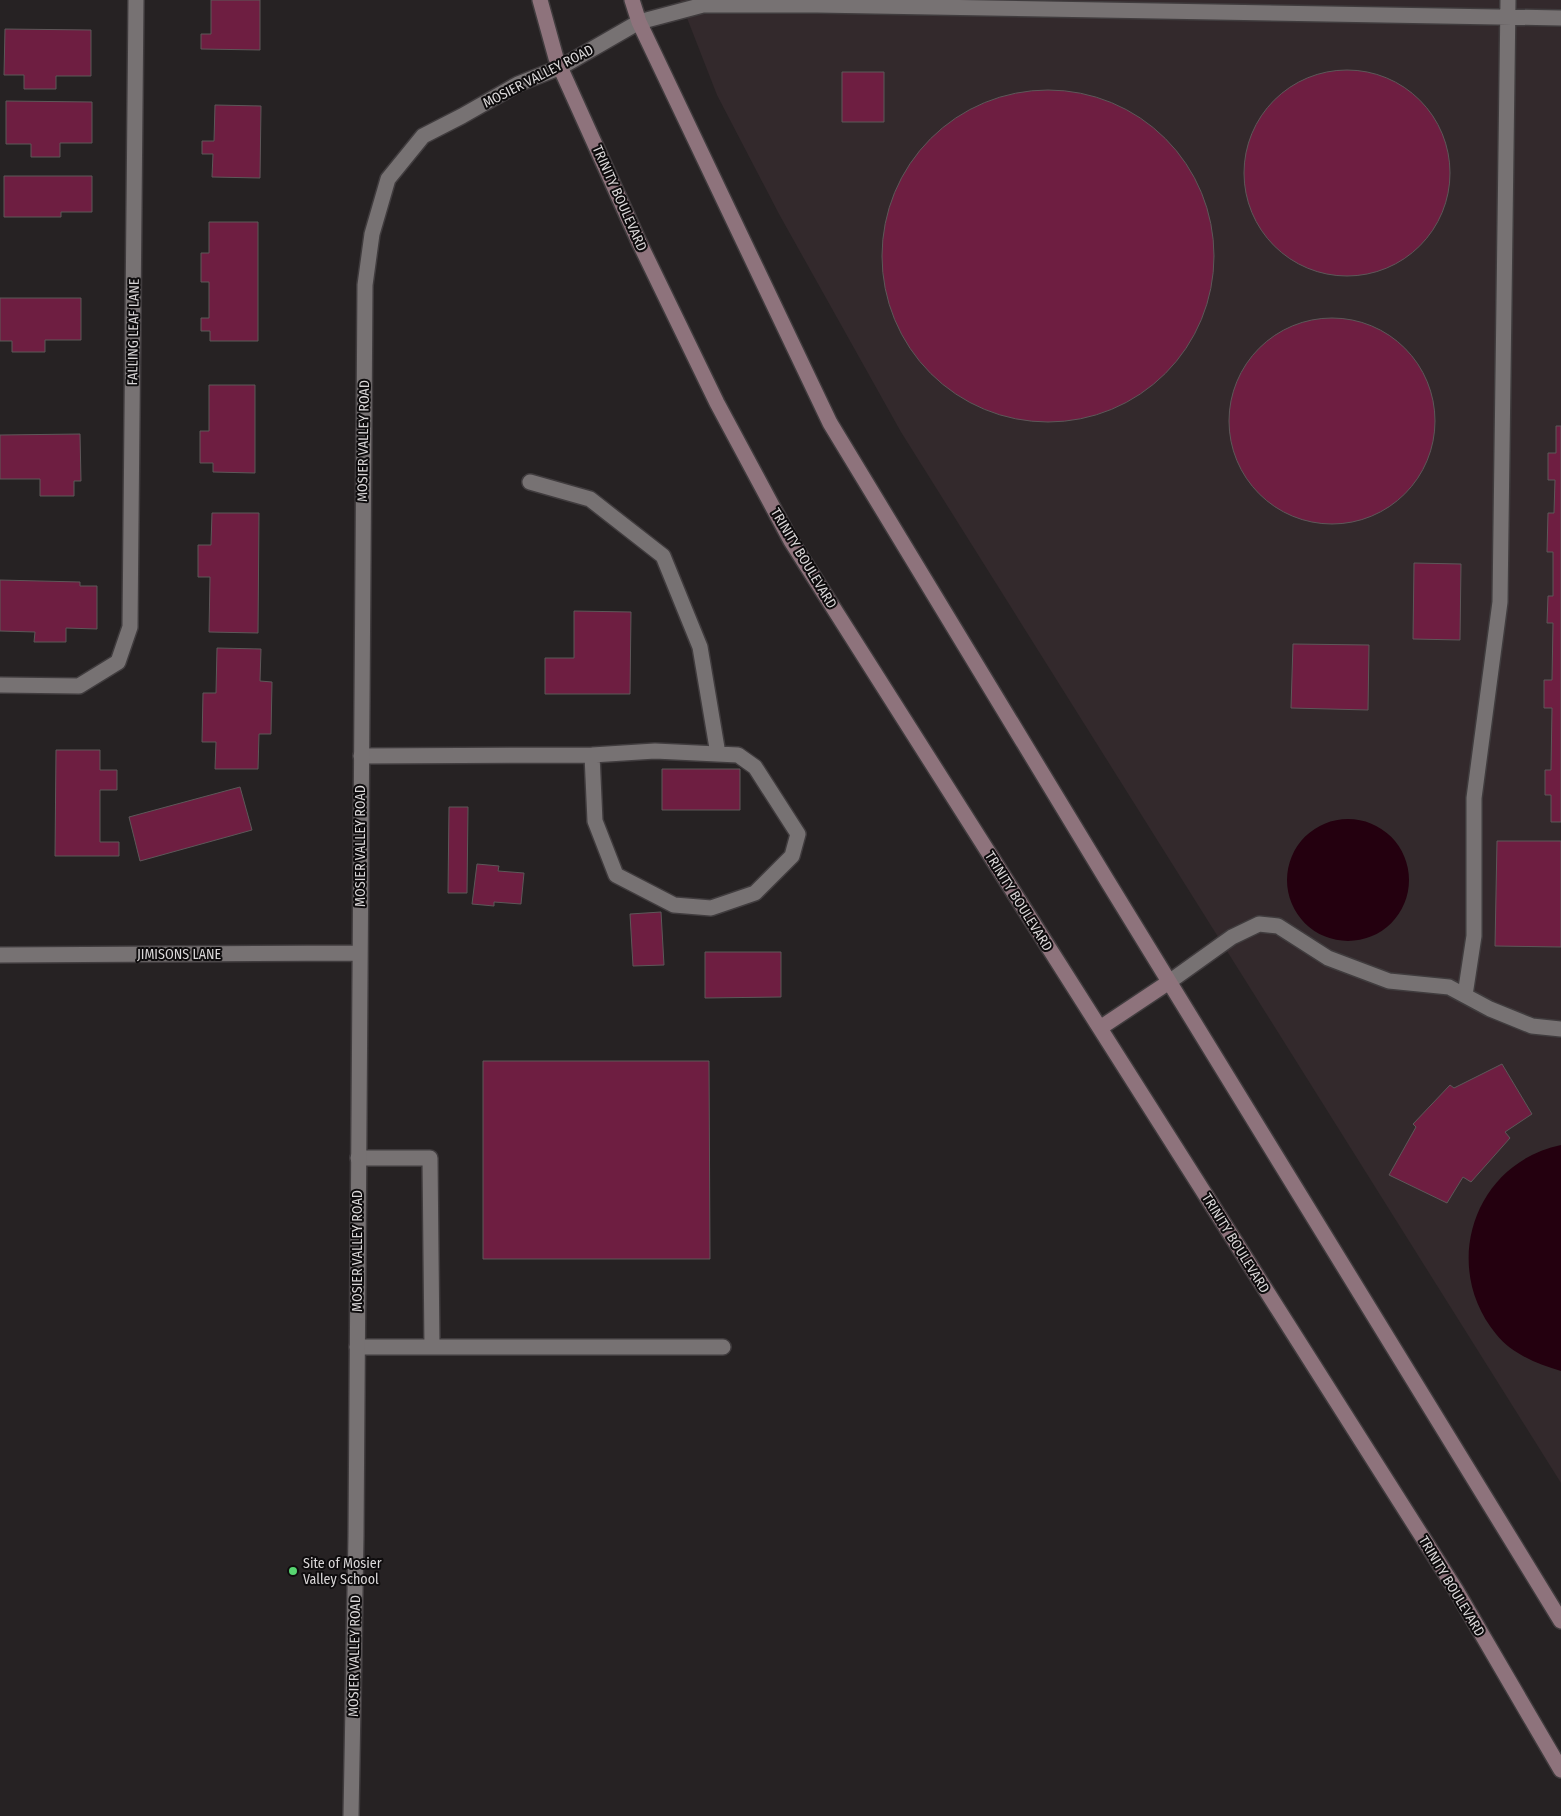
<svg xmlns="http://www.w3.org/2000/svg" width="1561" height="1816" font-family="'Fira Sans Condensed',sans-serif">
<rect width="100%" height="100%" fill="#262223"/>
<path fill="#33292c" d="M 680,0 L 1561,0 L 1561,1483 L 901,432 L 779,214 L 717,95 Z"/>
<path fill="#24000f" d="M1287 880a61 61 0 1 1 122 0a61 61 0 1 1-122 0Z
M 1561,1145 L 1561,1371 C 1537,1364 1512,1354 1496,1334 C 1440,1266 1474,1163 1561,1145 Z"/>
<path fill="#6e1e41" stroke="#5d5859" d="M 211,0 L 260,0 L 260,50 L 201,49 L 201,34 L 211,34 Z
M 5,29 L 91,30 L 91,76 L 56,76 L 56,89 L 24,89 L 24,75 L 4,75 Z
M1244 173a103 103 0 1 1 206 0a103 103 0 1 1-206 0Z
M 842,72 L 884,72 L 884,122 L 842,122 Z
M882 256a166 166 0 1 1 332 0a166 166 0 1 1-332 0Z
M 6,101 L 92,102 L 92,143 L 60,143 L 60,157 L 31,157 L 31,144 L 6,144 Z
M 215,105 L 261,106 L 260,178 L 212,177 L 213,154 L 202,154 L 202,141 L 214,141 Z
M 4,176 L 92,176 L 92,212 L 61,212 L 61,217 L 4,217 Z
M 209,222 L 258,222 L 258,341 L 210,341 L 210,331 L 201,331 L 201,318 L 209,318 L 209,282 L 201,282 L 201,253 L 209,253 Z
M 0,298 L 81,298 L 81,340 L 45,340 L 45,352 L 12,352 L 12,341 L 0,341 Z
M1229 421a103 103 0 1 1 206 0a103 103 0 1 1-206 0Z
M 209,385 L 255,385 L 255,473 L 213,472 L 213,463 L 200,463 L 200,431 L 209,431 Z
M 1556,426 L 1561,426 L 1561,822 L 1551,822 L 1551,795 L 1545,795 L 1545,770 L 1551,770 L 1552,708 L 1544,708 L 1544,680 L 1552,680 L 1553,623 L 1547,623 L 1548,596 L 1553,596 L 1553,552 L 1547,552 L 1548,513 L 1554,513 L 1555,480 L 1548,480 L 1548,453 L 1556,453 Z
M 80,434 L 81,481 L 74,481 L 74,496 L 40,496 L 40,479 L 0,479 L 0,435 Z
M 212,513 L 259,513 L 258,633 L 209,632 L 210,577 L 198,577 L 198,545 L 211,545 Z
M 1414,563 L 1461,564 L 1460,640 L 1413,639 Z
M 0,580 L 80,582 L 80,586 L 97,586 L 97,629 L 66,628 L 66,642 L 34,642 L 35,632 L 0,631 Z
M 574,611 L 631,612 L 630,694 L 545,694 L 545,658 L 574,658 Z
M 1293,644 L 1369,645 L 1368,710 L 1291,708 Z
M 217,648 L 261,649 L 260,681 L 272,682 L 271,734 L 259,734 L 258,769 L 215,769 L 216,742 L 202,742 L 203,693 L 216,693 Z
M 56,750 L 100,750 L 100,770 L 117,770 L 117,790 L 100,790 L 100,842 L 119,842 L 119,856 L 55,856 Z
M 662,769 L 740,769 L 740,810 L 662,810 Z
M 240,787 L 252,830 L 140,861 L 129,817 Z
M 449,807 L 468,807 L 467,893 L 448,893 Z
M 1497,841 L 1561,841 L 1561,947 L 1495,946 Z
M 477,864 L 499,866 L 498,871 L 524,873 L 521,904 L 494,902 L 494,906 L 472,904 Z
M 661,912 L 664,965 L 633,966 L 630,914 Z
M 705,952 L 781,952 L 781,997 L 705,998 Z
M 483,1061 L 709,1061 L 710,1259 L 483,1259 Z
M 1502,1064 L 1532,1114 L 1505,1132 L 1510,1138 L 1471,1182 L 1463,1177 L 1447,1203 L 1389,1175 L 1416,1127 L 1413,1124 L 1450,1085 L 1454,1088 Z"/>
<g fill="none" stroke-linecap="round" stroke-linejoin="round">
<g stroke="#403c3e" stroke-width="18">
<path id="lane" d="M 639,22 L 703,5 L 817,5 L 1561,18
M 530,482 L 590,499 L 663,556 L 700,647 L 718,754
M 361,756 L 592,755 L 655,751 L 738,755 L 755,767 L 798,834 L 792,856 L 755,893 L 711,908 L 674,905 L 616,875 L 595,821 L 592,755
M 1169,982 L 1232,937 L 1259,924 L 1278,926 L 1328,958 L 1389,981 L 1449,987 L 1490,1009 L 1532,1026 L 1561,1029
M 1465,995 L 1474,936 L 1474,798 L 1500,602 L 1508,0
M 358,1158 L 430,1158 L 432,1347
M 357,1347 L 723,1347"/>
</g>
<g stroke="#403c3e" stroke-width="18">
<path id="street" d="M 0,685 L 79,686 L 118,662 L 130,627 L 136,0
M 0,955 L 359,953
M 351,1816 L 356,1536 L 365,285 L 372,234 L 388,179 L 423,136 L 462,116 L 518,84 L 561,67 L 639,22"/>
</g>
<g stroke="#403c3e" stroke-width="18">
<path id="secondary" d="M 540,0 L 556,58 L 639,242 L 717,403 L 791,541 L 1456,1590 L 1561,1770
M 632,0 L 639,22 L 830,423 L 1108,882 L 1561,1621
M 1100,1028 L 1169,982"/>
</g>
<use href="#lane" stroke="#777273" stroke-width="15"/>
<use href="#street" stroke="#777273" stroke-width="15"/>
<use href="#secondary" stroke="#8e737c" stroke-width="15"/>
</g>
<circle fill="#57d570" stroke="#0e0c0d" stroke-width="2" cx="293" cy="1571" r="5"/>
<g text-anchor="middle" stroke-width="4" stroke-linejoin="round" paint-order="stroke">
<g font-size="14" fill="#dad7d8" stroke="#0e0c0d">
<text transform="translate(538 76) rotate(-27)" y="5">MOSIER VALLEY ROAD</text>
<text transform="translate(620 198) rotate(66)" y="5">TRINITY BOULEVARD</text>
<text transform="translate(133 332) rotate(-89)" y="5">FALLING LEAF LANE</text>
<text transform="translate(363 441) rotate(-89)" y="5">MOSIER VALLEY ROAD</text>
<text transform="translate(804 558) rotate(59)" y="5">TRINITY BOULEVARD</text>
<text transform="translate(360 846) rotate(-90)" y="5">MOSIER VALLEY ROAD</text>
<text transform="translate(1019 901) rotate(58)" y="5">TRINITY BOULEVARD</text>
<text x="179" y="959">JIMISONS LANE</text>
<text transform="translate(1236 1243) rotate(58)" y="5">TRINITY BOULEVARD</text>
<text transform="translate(357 1251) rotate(-90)" y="5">MOSIER VALLEY ROAD</text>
<text transform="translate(1452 1586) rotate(59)" y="5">TRINITY BOULEVARD</text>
<text transform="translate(354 1656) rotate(-89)" y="5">MOSIER VALLEY ROAD</text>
</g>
<g font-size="14" fill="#dad7d8" stroke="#0e0c0d" text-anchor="start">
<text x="303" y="1568">Site of Mosier<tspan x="303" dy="16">Valley School</tspan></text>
</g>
</g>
</svg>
